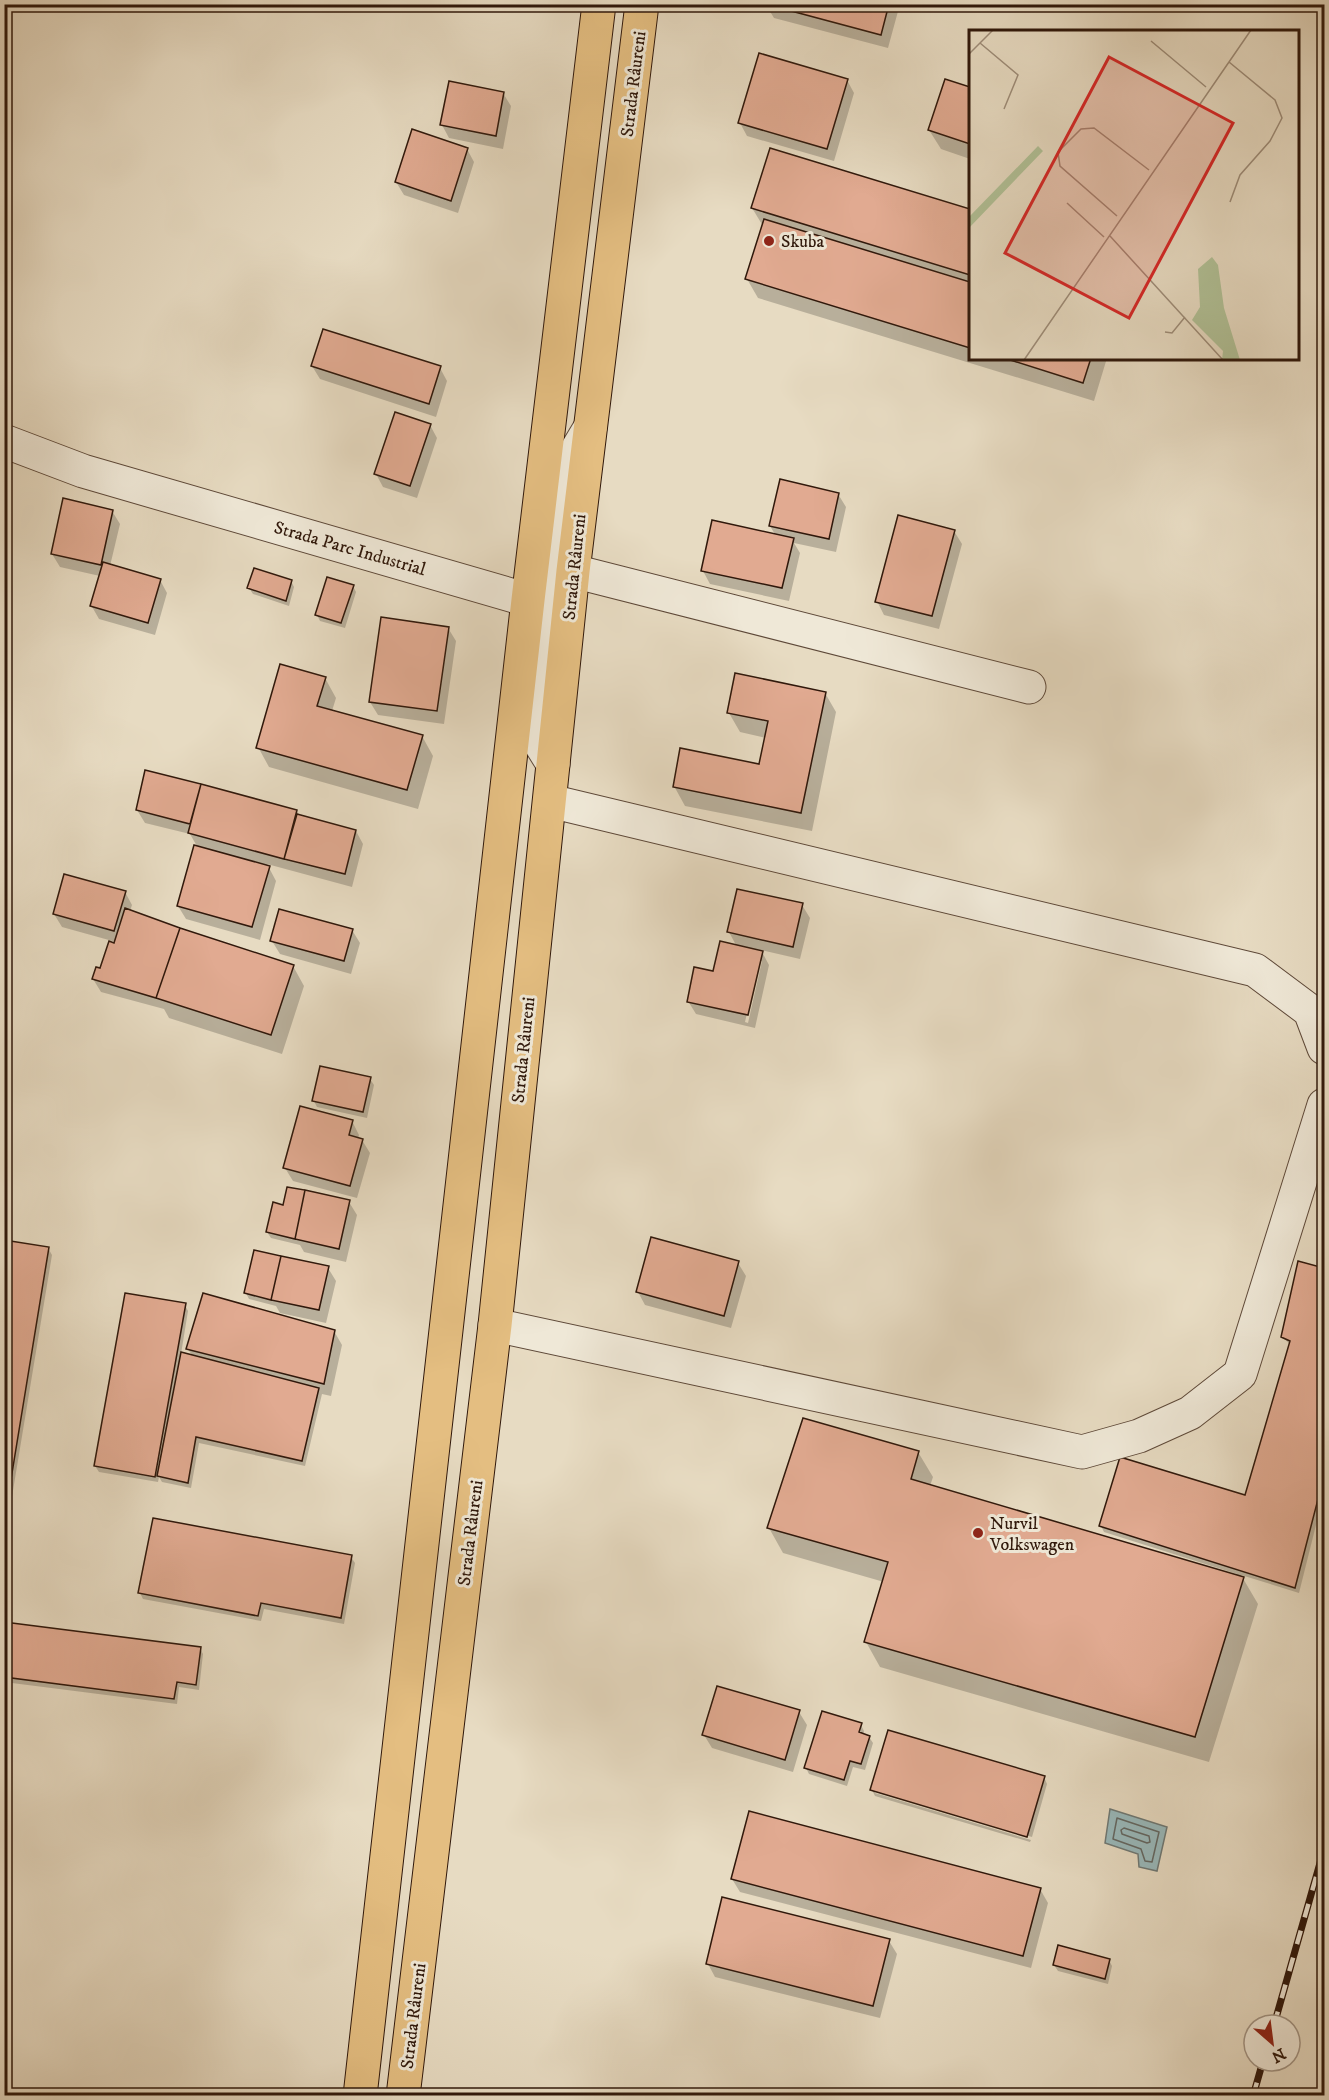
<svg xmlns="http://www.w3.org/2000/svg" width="1329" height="2100" font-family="'IM FELL DW Pica',serif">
<rect width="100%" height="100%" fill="#e7dbc2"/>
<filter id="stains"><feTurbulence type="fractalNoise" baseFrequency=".00333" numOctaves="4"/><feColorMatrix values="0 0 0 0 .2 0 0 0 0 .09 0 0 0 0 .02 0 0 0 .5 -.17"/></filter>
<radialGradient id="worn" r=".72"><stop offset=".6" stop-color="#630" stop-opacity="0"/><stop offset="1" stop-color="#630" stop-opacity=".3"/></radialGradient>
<path fill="#99b9bb" stroke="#6f7975" stroke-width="1.5" d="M 1110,1809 L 1167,1827 L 1157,1871 L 1139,1867 L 1138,1854 L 1105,1843 Z"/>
<path fill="#0003" fill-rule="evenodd" d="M 448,4 L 474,4 L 473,9 Z
M 900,4 L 888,48 L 774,18 L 766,5 Z
M 847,80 L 854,93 L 834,161 L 747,136 L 740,123 Z
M 946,80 L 970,89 L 970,159 L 941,149 L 929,130 Z
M 503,93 L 511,106 L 503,149 L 449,138 L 442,125 Z
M 467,149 L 474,162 L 458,213 L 404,195 L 396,182 Z
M 771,150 L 970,211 L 970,358 L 1107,358 L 1094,401 L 758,298 L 747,279 L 763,226 L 752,208 Z
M 312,366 L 440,368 L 447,381 L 436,417 L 320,379 Z
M 430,425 L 437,438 L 417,498 L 383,487 L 376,474 Z
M 838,494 L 846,507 L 836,552 L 794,543 L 800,553 L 789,601 L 710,584 L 703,571 L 776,536 L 770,526 Z
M 112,511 L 120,524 L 110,566 L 160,580 L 167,593 L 155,635 L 99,619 L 91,605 L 100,576 L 60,567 L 52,554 Z
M 954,531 L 962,544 L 939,629 L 884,615 L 877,601 Z
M 291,581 L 294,587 L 289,606 L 253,594 L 249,588 Z
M 353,586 L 356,592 L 345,628 L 320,621 L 317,615 Z
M 448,628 L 456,641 L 444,724 L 378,715 L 370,702 Z
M 325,678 L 336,698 L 332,711 L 422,736 L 433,756 L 418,809 L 269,767 L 258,747 Z
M 825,693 L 836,712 L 812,831 L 685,806 L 674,786 L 760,766 L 766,738 L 740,732 L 729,713 Z
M 146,772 L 297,811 L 300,817 L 356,831 L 363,844 L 352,887 L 267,864 L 276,881 L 260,940 L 186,919 L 178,906 L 198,848 L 190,834 L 145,823 L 137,810 Z
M 125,892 L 132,905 L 130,911 L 293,966 L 304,986 L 282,1054 L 169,1018 L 164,1009 L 101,992 L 93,979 L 101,970 L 116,942 L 62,927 L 54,914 Z
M 802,905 L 810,918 L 800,959 L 761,950 L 769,965 L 755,1028 L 696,1014 L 688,1001 L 737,947 L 729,932 ZM 759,961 L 762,961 L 748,1023 L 745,1022 Z
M 352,930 L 360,943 L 351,974 L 280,954 L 272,941 Z
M 370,1079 L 374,1085 L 367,1118 L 317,1107 L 314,1101 Z
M 352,1121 L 359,1135 L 358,1139 L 362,1140 L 370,1153 L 357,1198 L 293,1181 L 285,1168 Z
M 349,1202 L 357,1215 L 346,1262 L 304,1252 L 300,1245 L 271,1238 L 267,1232 L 284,1206 Z
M 4,1242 L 48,1248 L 52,1255 L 4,1545 Z
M 738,1263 L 746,1276 L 731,1328 L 645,1305 L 638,1292 Z
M 1299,1263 L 1324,1270 L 1324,1493 L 1299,1593 L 1241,1575 L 1258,1604 L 1209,1762 L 880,1667 L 866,1642 L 884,1582 L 783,1553 L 769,1528 L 918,1452 L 933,1477 L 930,1486 L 1236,1577 L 1237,1574 L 1104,1532 L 1101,1526 L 1246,1497 L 1291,1345 L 1282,1337 Z
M 328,1268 L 336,1281 L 326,1323 L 280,1313 L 276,1306 L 249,1299 L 246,1293 Z
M 185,1305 L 188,1311 L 181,1354 L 193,1357 L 188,1349 L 334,1331 L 342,1345 L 331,1396 L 322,1394 L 305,1466 L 199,1443 L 191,1488 L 162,1482 L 159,1477 L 158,1482 L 99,1472 L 95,1466 Z
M 351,1557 L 355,1563 L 344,1624 L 264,1609 L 261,1621 L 143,1599 L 140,1593 Z
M 4,1623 L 200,1648 L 203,1654 L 199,1690 L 179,1687 L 177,1704 L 4,1682 Z
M 799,1712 L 807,1725 L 793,1772 L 712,1748 L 704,1735 Z
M 861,1725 L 864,1731 L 863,1735 L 869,1737 L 873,1743 L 865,1770 L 853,1767 L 847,1786 L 809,1774 L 806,1768 Z
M 1044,1777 L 1047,1784 L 1032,1837 L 875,1790 L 875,1793 L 1031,1840 L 1030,1842 L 875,1796 L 872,1790 Z
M 732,1879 L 1040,1889 L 1048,1903 L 1031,1968 L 740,1892 Z
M 889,1941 L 897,1954 L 880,2018 L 715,1977 L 708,1964 Z
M 1109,1960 L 1112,1966 L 1108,1984 L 1058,1971 L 1054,1965 Z"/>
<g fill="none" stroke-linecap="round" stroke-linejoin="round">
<path stroke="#646863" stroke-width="1.5" d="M 1117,1818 L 1159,1832 L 1152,1862 L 1145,1861 L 1141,1849 L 1113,1839 Z
M 1124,1828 L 1149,1836 L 1150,1842 L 1147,1843 L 1122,1834 L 1121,1830 Z"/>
</g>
<path fill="#e1aa91" stroke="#30180b" stroke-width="1.5" d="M 765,4 L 889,4 L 881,35 Z
M 759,53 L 848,79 L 827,149 L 738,123 Z
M 945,79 L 970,87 L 970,144 L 928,130 Z
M 449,81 L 504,92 L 496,136 L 440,125 Z
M 412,129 L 468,148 L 451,201 L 395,182 Z
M 770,148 L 970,209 L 970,275 L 751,208 Z
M 764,219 L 970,282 L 970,348 L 745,279 Z
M 323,329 L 441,366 L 429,404 L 311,366 Z
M 1004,358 L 1091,358 L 1083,383 Z
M 395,412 L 431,424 L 410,486 L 374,474 Z
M 780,479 L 839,493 L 829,539 L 769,526 Z
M 63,498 L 113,510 L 101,565 L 51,554 Z
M 898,515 L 955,530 L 932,616 L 875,602 Z
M 712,520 L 794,538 L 782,588 L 701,571 Z
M 103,562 L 161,579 L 148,623 L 90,606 Z
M 254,568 L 292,580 L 286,601 L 247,588 Z
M 327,577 L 354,585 L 341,623 L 315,615 Z
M 381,617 L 449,627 L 437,711 L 369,702 Z
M 280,664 L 326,677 L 317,706 L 423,735 L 407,790 L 256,748 Z
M 735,673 L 826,692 L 801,813 L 673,787 L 680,748 L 759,764 L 768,721 L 727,713 Z
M 145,770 L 201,784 L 190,824 L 136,810 Z
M 201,784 L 297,810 L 284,859 L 188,833 Z
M 297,814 L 356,830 L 345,874 L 284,859 Z
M 194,845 L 270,866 L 252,927 L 177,906 Z
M 64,874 L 126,891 L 114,931 L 53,914 Z
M 737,889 L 803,903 L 793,947 L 727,932 Z
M 125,908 L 180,928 L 156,998 L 92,979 L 96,967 L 100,968 L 109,941 L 114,943 Z
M 279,909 L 353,929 L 344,961 L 270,941 Z
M 180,928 L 294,965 L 271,1035 L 156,998 Z
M 720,941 L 763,951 L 748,1015 L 687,1002 L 694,967 L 713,971 Z
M 320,1066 L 371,1077 L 363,1112 L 312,1101 Z
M 300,1106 L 353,1120 L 349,1135 L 363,1139 L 350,1186 L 283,1168 Z
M 287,1187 L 305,1190 L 295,1239 L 266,1232 L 273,1202 L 283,1205 Z
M 305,1190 L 350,1200 L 339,1249 L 295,1239 Z
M 651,1237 L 739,1261 L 724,1316 L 636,1292 Z
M 4,1240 L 49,1247 L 4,1522 Z
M 254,1250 L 281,1256 L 271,1300 L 244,1293 Z
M 281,1256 L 329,1266 L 319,1310 L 271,1300 Z
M 1298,1261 L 1324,1268 L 1324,1476 L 1295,1588 L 1099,1526 L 1120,1457 L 1245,1495 L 1290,1341 L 1281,1337 Z
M 125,1293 L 186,1303 L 155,1477 L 94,1466 Z
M 203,1293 L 335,1330 L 324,1384 L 186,1349 Z
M 181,1352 L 319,1388 L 302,1461 L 196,1437 L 188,1483 L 157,1476 Z
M 803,1418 L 919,1451 L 911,1479 L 1244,1577 L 1195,1737 L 864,1642 L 888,1562 L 767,1528 Z
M 153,1518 L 352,1555 L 341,1618 L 261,1603 L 258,1616 L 138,1593 Z
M 4,1622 L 201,1647 L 196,1685 L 177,1682 L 174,1699 L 4,1677 Z
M 717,1686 L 800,1710 L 785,1760 L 702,1735 Z
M 822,1711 L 862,1723 L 859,1732 L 870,1736 L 861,1764 L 850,1761 L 844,1780 L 804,1768 Z
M 888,1730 L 1045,1776 L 1027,1837 L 870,1790 Z
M 749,1811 L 1041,1888 L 1023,1956 L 731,1879 Z
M 722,1897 L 890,1939 L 873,2006 L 706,1964 Z
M 1058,1945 L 1110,1959 L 1105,1979 L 1053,1965 Z"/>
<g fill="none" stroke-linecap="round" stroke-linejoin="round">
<g stroke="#5e4939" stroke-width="35">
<path id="minor" d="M 4,441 L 83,471 L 528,600 L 546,618 L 538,740 L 553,764
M 573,571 L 1029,687
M 528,600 L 550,587 L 555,577 L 566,468 L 590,428
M 550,801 L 1255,970 L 1310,1011 L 1324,1048
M 495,1325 L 1082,1452 L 1139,1436 L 1190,1413 L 1240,1374 L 1324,1105"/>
</g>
<g stroke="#30180b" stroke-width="35">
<path id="major" d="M 360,2096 L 528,600 L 599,4
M 403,2096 L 495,1325 L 573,571 L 642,4"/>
</g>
<use href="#minor" stroke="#efe8d7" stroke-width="33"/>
<use href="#major" stroke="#e4be81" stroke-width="33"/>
<g stroke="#30180b" stroke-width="7">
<path id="rail" d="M 1274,2025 L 1324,1849
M 1253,2096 L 1263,2061"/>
</g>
<use href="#rail" stroke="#efe8d7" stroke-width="4.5" stroke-dasharray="14" stroke-linecap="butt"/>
</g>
<g fill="#8f2418" stroke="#efe8d7" stroke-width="2">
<circle cx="769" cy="241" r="6"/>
<circle cx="978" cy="1533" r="6"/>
</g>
<g text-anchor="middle" stroke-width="6" stroke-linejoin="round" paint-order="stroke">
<g font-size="18" fill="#30180b" stroke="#efe8d7">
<text transform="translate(633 84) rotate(-83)" y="6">Strada Râureni</text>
<text transform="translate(350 548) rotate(16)" y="6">Strada Parc Industrial</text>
<text transform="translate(574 567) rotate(-84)" y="6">Strada Râureni</text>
<text transform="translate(523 1050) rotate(-84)" y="6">Strada Râureni</text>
<text transform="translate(470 1533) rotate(-83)" y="6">Strada Râureni</text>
<text transform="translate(413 2016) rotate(-83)" y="6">Strada Râureni</text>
</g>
<g font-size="18" fill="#30180b" stroke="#efe8d7" text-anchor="start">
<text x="781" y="247">Skuba</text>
<text x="990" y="1529">Nurvil<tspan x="990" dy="21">Volkswagen</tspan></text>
</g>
</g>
<g transform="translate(969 30)">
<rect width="330" height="330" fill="#e7dbc2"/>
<path d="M 69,116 L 74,121 L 0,198 L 0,187 ZM 243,227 L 249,235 L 255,278 L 271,330 L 253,330 L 254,321 L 223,290 L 231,277 L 229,239 Z" fill="#b1c197"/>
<path fill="none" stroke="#9e8d79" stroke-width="1.5" d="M 182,11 L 237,57M 11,13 L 49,45 L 35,79M 0,24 L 24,0M 260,32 L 306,70 L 313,88 L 301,111 L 271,145 L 261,172M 98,173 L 135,207M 148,186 L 91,136 L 89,122 L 112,99 L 125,98 L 180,140M 141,206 L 254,330M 196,302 L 203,303 L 216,287M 55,330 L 282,0"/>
<path fill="#d62828" fill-opacity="0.15" stroke="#d62828" stroke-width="3" d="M 140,27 L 264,93 L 160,288 L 36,223 Z"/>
<rect width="330" height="330" fill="none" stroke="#30180b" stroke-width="3"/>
</g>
<rect width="1329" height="2100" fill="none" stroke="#e7dbc2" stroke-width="24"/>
<rect x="6" y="6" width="1317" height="2088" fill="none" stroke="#30180b" stroke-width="3"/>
<rect x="12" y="12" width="1305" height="2076" fill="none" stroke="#30180b" stroke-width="1.5"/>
<g transform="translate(1272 2043) rotate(152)"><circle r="28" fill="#efe8d7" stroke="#a39585" stroke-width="1.5"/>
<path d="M0-4.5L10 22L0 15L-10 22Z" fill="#8f2418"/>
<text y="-9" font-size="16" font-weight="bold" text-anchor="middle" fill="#30180b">N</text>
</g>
<rect width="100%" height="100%" filter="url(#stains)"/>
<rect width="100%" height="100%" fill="url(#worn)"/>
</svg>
